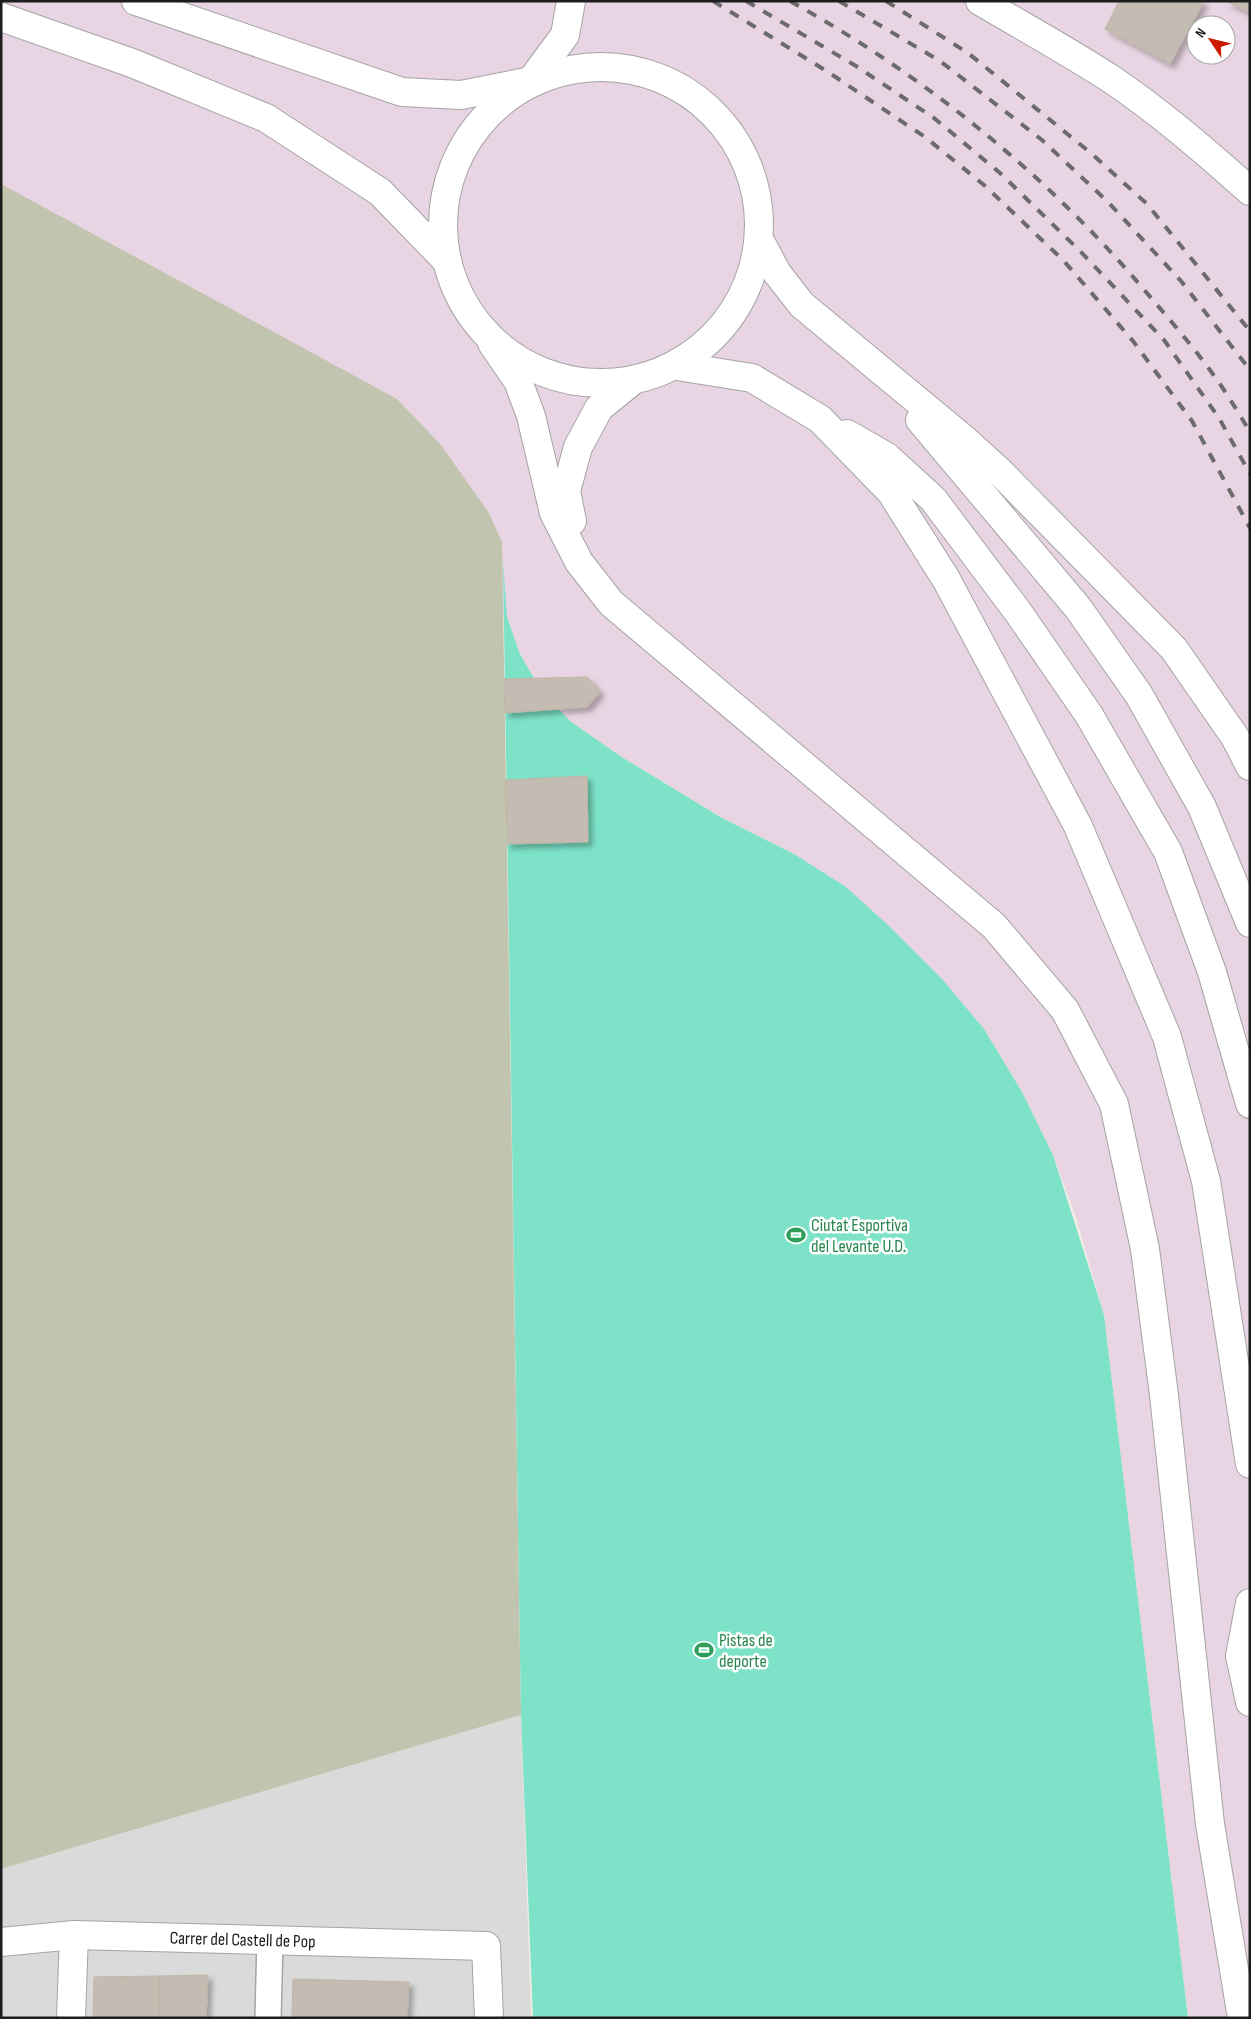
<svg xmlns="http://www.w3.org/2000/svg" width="1251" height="2019" font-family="'Sofia Sans Condensed',sans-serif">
<defs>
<filter id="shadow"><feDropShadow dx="4.5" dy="4.5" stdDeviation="2.5" flood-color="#0004"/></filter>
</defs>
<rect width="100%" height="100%" fill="#efede3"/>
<path fill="#dbdada" d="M 521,1715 L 531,2018 L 1,2018 L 1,1869 Z"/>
<path fill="#e8d4e2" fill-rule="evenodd" d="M 1,1 L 1250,1 L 1250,2018 L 1188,2018 L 1104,1315 L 1076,1217 L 1053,1155 L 1022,1092 L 984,1029 L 794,854 L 722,818 L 620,756 L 570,721 L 542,692 L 520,654 L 507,617 L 1,196 ZM 1196,25 L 1226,25 L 1226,55 L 1196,55 Z"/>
<path fill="#c1c4ae" d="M 1,184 L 397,399 L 441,445 L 489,513 L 502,542 L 521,1715 L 1,1869 Z"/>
<path fill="#7de2c8" d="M 503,562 L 507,617 L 520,654 L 542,692 L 570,721 L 620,756 L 722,818 L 794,854 L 846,887 L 889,926 L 942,979 L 984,1029 L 1022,1092 L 1053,1155 L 1104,1315 L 1188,2018 L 533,2018 L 521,1715 Z"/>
<path fill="#c4bcb2" stroke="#c1b5a4" filter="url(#shadow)" d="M 1119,1 L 1204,1 L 1170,64 L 1105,29 Z
M 1226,1 L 1250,1 L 1250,13 Z
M 587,677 L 600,692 L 587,707 L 505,713 L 504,679 Z
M 587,776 L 588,842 L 507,844 L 506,780 Z
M 208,1975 L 206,2018 L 160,2018 L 159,1976 Z
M 159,1976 L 160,2018 L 93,2018 L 94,1977 Z
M 293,1979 L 409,1982 L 407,2018 L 292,2018 Z"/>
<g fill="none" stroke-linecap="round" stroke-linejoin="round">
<g stroke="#a4a4a4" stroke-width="28">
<path id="pedestrian" d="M 268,2018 L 270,1940"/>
</g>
<g stroke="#a4a4a4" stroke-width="30">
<g id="minor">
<path d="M 136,1 L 402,92 L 461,95 L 531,81 L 565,35 L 571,1"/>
<path d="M 980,1 C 1024,27 1068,51 1111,79 C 1160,112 1205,151 1250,191"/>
<path d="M 1,17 L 132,63 L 266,118 L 380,192 L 444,258"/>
<circle cx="601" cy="225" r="158"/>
<path d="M 760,241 L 777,273 L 802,305 L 965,440 L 998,470 L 1174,649 L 1235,737 L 1250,766"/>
<path d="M 492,343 L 518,381 L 531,416 L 554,513 L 579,562 L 611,603 L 994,926 L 1065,1010 L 1114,1104 L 1145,1249 L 1164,1395 L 1210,1824 L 1242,2018"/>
<path d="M 677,366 L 752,378 L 820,419 L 891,492 L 946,579 L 1078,826 L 1167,1037 L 1206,1181 L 1250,1464"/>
<path d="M 920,420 L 1078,608 L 1139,695 L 1202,807 L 1250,923"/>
<path d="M 847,434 L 887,457 L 933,499 L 1018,612 L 1089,715 L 1168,852 L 1212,972 L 1250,1104"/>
<path d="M 572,521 L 566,491 L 578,447 L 599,408 L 631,382"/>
<path d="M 1250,1603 L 1240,1656 L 1250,1702"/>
<path id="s1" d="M 1,1942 L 74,1935 L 486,1946 L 489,2018"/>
<path d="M 71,2018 L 74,1935"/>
</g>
</g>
<use href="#pedestrian" stroke="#fff" stroke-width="25"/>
<use href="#minor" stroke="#fff" stroke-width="28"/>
<path stroke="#6b6b6b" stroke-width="4" stroke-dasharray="10 10" stroke-linecap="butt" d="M 713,1 L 825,70 L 925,137 L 984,185 L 1063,260 L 1133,341 L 1192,421 L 1250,528
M 746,1 L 856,66 L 934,118 L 1000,173 L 1081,252 L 1164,340 L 1219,418 L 1250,474
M 790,1 C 928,78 1050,177 1152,299 C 1176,327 1201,356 1222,387 C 1232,402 1241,417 1250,432
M 839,1 L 940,61 L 1042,140 L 1108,202 L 1181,281 L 1250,370
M 886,1 L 968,53 L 1092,154 L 1147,204 L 1250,331"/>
</g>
<defs>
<g id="stadium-bare" transform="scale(1.5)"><path d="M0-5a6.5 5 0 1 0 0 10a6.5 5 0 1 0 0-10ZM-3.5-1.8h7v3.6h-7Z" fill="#2e9e5b" stroke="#fff" stroke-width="2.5" paint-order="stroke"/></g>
</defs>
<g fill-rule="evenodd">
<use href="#stadium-bare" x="796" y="1235"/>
<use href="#stadium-bare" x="704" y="1650"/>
</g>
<g text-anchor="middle" stroke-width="5" stroke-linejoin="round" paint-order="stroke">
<g font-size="18" fill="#27864d" stroke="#fff" text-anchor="start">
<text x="811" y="1231">Ciutat Esportiva<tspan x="811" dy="21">del Levante U.D.</tspan></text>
<text x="719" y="1646">Pistas de<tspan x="719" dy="21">deporte</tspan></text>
</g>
<g font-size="18" fill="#1d1d1d" stroke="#fff">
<text dy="6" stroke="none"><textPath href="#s1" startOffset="242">Carrer del Castell de Pop</textPath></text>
</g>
</g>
<rect width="1251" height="2019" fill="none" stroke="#1d1d1d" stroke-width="5"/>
<g transform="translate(1211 40) rotate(305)"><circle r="24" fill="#ffffff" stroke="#a5a5a5"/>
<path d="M0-4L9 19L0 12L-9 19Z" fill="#cb1b00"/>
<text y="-8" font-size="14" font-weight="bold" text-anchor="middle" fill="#1d1d1d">N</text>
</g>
</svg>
